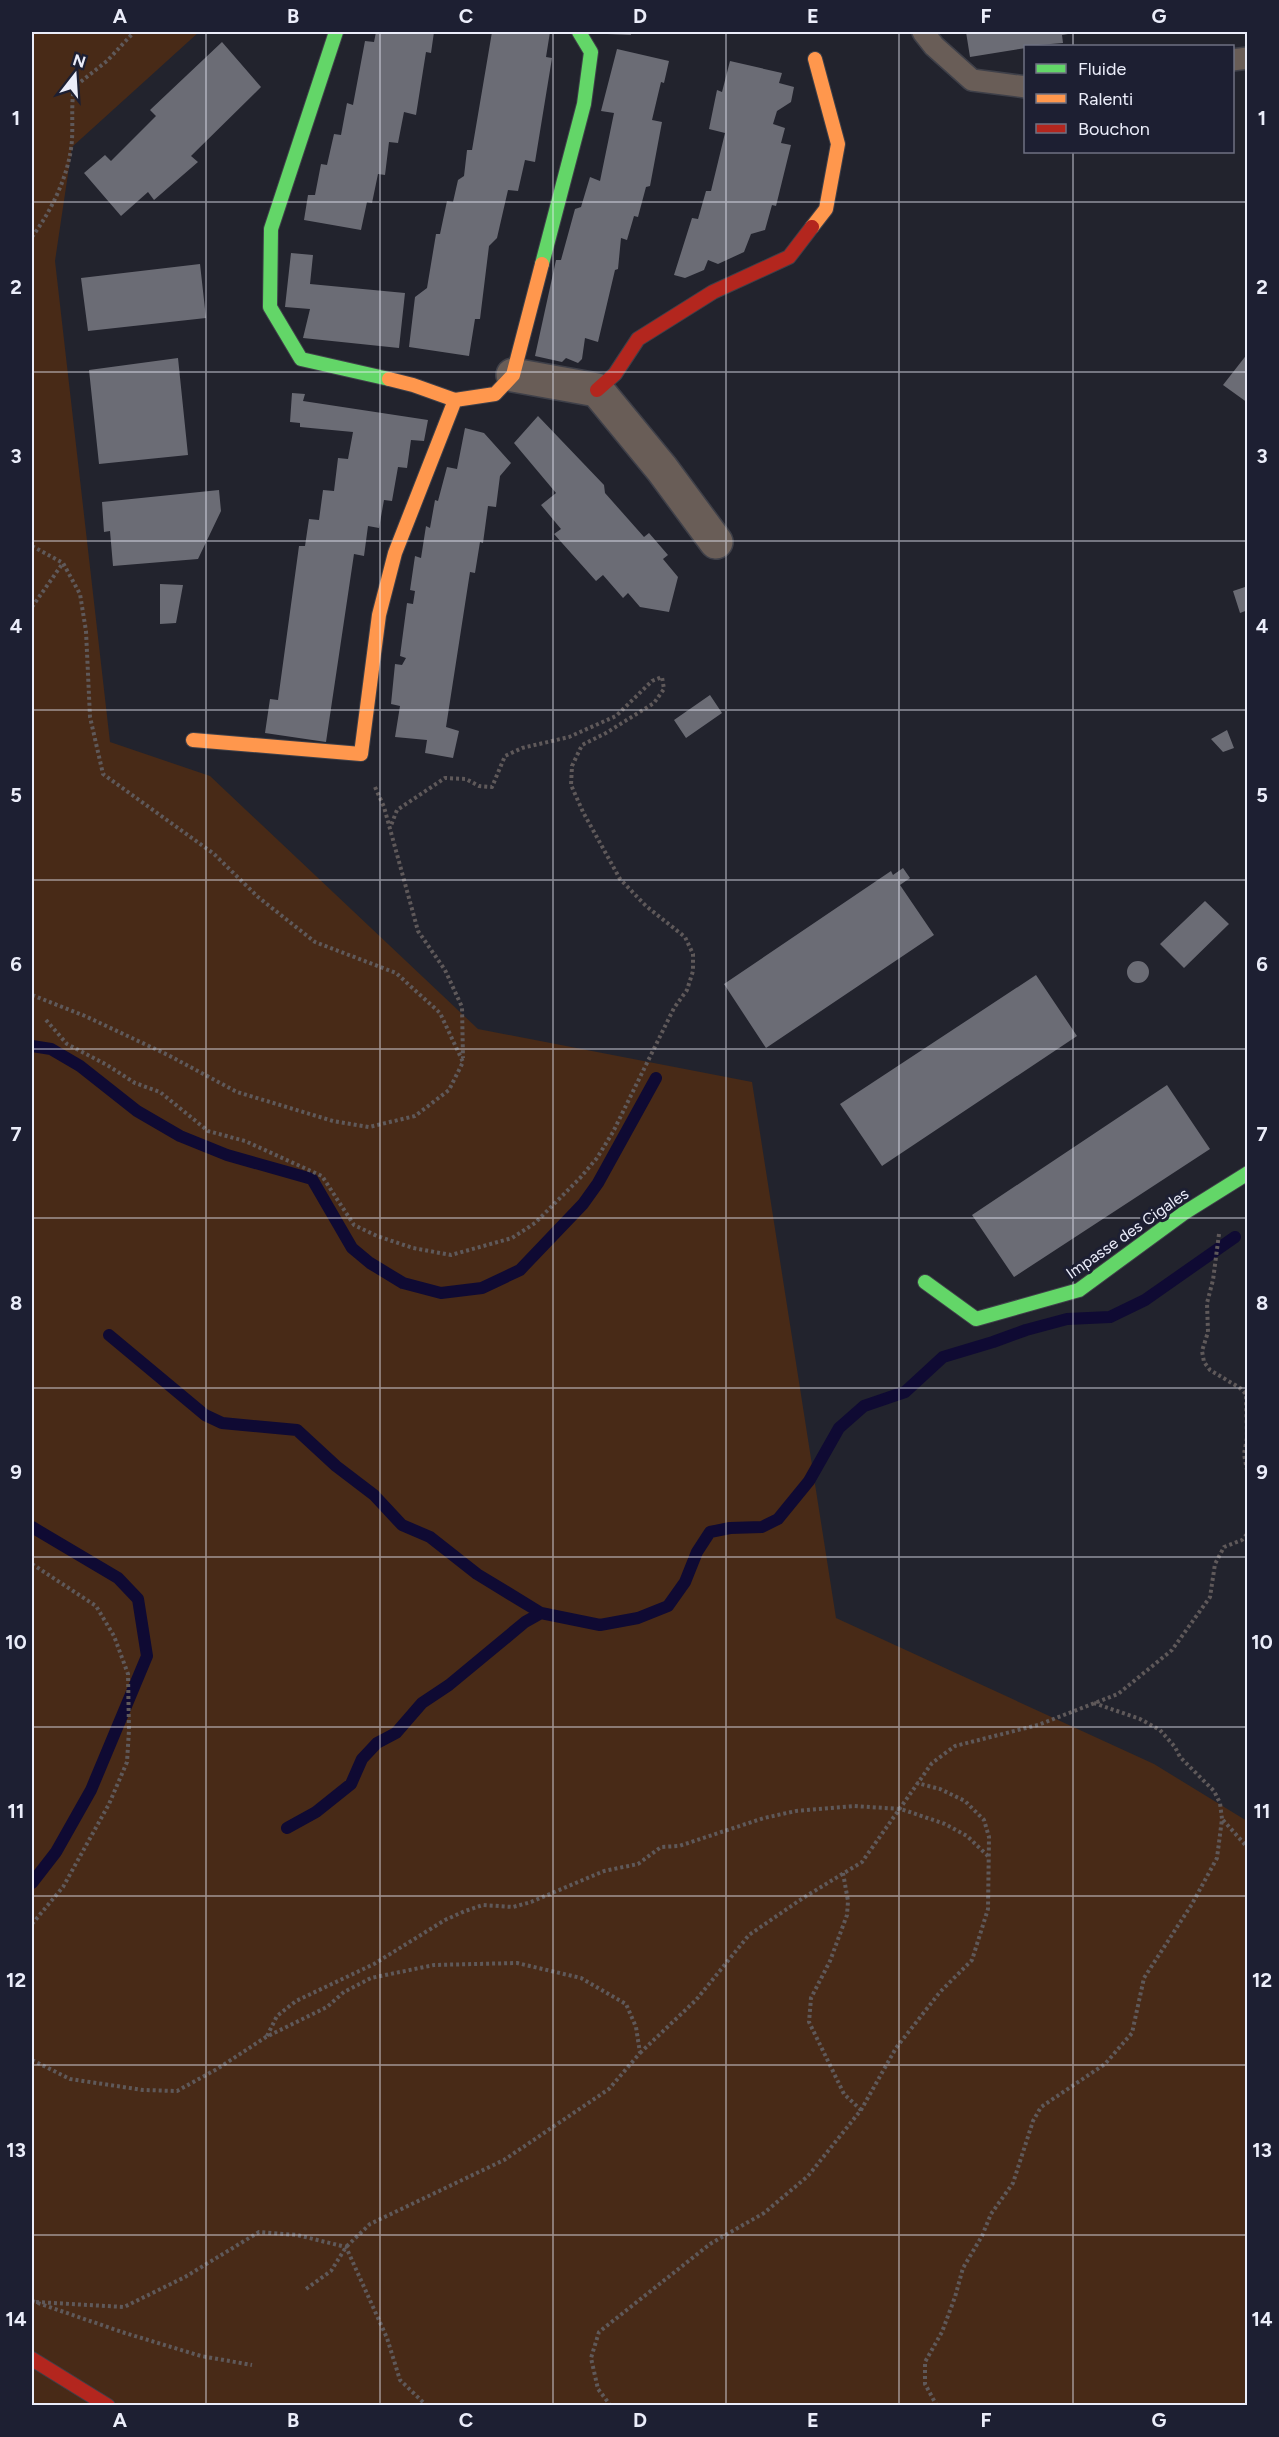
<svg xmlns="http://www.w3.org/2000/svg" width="1279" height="2437" font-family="Figtree,sans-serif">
<rect width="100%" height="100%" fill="#22232d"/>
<path fill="#482a17" d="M 32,32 L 199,32 L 72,147 L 55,261 L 110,742 L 210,776 L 478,1029 L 752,1082 L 836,1618 L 1154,1764 L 1247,1821 L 1247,2405 L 32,2406 Z"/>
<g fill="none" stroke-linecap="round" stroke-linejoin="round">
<path stroke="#0f0a33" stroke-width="12" d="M 32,1046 L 51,1049 L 80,1066 L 137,1111 L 180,1136 L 227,1155 L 312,1179 L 352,1248 L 370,1263 L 403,1283 L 441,1293 L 482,1288 L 520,1270 L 583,1204 L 598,1183 L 656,1078
M 109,1335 L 205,1415 L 222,1423 L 297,1430 L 336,1466 L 374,1495 L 402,1525 L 430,1537 L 477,1574 L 541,1613
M 32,1527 L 118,1578 L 138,1599 L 147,1656 L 91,1790 L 56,1852 L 32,1883
M 287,1828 L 316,1812 L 351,1784 L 362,1759 L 377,1743 L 396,1733 L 422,1703 L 449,1685 L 525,1622 L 541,1613 L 600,1625 L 638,1618 L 668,1606 L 685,1582 L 697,1552 L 710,1532 L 730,1528 L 762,1527 L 778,1519 L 809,1481 L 839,1428 L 864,1406 L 905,1392 L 943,1357 L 993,1342 L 1026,1330 L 1067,1319 L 1110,1317 L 1145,1300 L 1235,1237"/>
</g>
<path fill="#6b6c75" d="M 376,32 L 434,32 L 431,53 L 426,52 L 416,115 L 404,112 L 398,143 L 389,142 L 385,175 L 378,174 L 372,203 L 367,202 L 361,230 L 304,220 L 308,195 L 315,195 L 321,164 L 327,165 L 334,134 L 341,135 L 347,103 L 353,105 L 365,41 L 374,42 Z
M 492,32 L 550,32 L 546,57 L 552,58 L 535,162 L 525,160 L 518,191 L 508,190 L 497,238 L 489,246 L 480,319 L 475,319 L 469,356 L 409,347 L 415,297 L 427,288 L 436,234 L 440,234 L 447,201 L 453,202 L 458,180 L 464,176 L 467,150 L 472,150 Z
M 607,32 L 631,32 L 631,35 L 607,34 Z
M 966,32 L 1074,32 L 1074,33 L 1062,35 L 1063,43 L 1026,46 L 1026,48 L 970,57 Z
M 222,42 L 261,87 L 191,156 L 198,162 L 154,200 L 148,192 L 121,216 L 84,173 L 105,155 L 111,161 L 156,116 L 150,110 Z
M 617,49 L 669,61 L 664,83 L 661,82 L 652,120 L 662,122 L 650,186 L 646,187 L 638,217 L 634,216 L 627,240 L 621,238 L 618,269 L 615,270 L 598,342 L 585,338 L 582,359 L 578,363 L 566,358 L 562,362 L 535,356 L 556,260 L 561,260 L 575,209 L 581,207 L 590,177 L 600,181 L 614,113 L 601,111 Z
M 730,61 L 782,73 L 779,83 L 794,87 L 791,102 L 777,111 L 773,124 L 785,128 L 781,143 L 791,145 L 776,206 L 772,205 L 765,230 L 751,234 L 744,252 L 718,264 L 708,260 L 704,270 L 685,278 L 674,275 L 692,218 L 698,219 L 706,191 L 711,191 L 725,133 L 709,129 L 717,90 L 722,92 Z
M 291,253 L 313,255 L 310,284 L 405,293 L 399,348 L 303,338 L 310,309 L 285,307 Z
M 200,264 L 206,318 L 88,331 L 81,278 Z
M 1248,353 L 1248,403 L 1223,385 Z
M 178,358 L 188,455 L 99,464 L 89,370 Z
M 292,393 L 305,394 L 303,401 L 428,420 L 424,441 L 411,440 L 407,468 L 398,467 L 392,501 L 384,500 L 379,528 L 368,526 L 364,556 L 354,554 L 326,742 L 265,733 L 270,699 L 278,700 L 299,546 L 305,546 L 309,519 L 319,520 L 323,490 L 334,491 L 338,458 L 348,459 L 353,432 L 300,427 L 300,423 L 290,422 Z
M 538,416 L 604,485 L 605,493 L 644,537 L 649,533 L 668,555 L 663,559 L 678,577 L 669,612 L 640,607 L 628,593 L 623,598 L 603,575 L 596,581 L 554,534 L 561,529 L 541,505 L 556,493 L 514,443 Z
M 465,428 L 484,433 L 511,463 L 500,476 L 496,507 L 488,506 L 483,543 L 480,542 L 475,573 L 470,572 L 446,727 L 459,731 L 453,758 L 425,753 L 427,740 L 395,737 L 400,706 L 391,704 L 395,664 L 402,665 L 406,658 L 400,656 L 407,603 L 413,604 L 415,591 L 410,590 L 415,556 L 421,558 L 426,526 L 430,528 L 435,500 L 438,501 L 447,467 L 457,469 Z
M 219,490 L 221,511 L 198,559 L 113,566 L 110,531 L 104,532 L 102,502 Z
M 160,584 L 183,585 L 176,623 L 160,624 Z
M 1248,586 L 1248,610 L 1240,613 L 1233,591 Z
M 710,695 L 722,713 L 686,738 L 674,720 Z
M 1227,730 L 1234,748 L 1223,752 L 1211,739 Z
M 903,868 L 910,878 L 900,885 L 934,935 L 766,1048 L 724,984 L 891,871 L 893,875 Z
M 1205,901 L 1229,924 L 1184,968 L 1160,944 Z
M1127 972a11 11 0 1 1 22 0a11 11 0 1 1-22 0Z
M 1036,975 L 1077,1036 L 882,1166 L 840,1104 Z
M 1167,1085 L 1210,1149 L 1014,1277 L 972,1215 Z"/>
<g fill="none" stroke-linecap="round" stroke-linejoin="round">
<g stroke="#3f4049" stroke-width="24">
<path id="lane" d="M 923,32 L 934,46 L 972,80 L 1026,87
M 1232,60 L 1248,58"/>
</g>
<g stroke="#3f4049" stroke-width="36">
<path id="street" d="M 513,375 L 597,390 L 662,469 L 716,542"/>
</g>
<g stroke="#3f4049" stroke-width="16">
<path id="fast" d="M 336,32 L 271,229 L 270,307 L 301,359 L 389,379
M 542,264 L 584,104 L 591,52 L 579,32
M 925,1282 L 976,1319 L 1079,1290 L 1184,1213 L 1248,1173"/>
</g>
<g stroke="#3f4049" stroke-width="16">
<path id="slow" d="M 812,227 L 826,209 L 838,144 L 815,59
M 389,379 L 413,385 L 455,400 L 495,394 L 513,375 L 542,264
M 193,740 L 361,754 L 379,615 L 395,553 L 455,400"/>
</g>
<g stroke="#3f4049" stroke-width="16">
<path id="jam" d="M 597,390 L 615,374 L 638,339 L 713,292 L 789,257 L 812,227
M 32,2359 L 108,2406"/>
</g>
<path stroke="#5f595a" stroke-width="4" stroke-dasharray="3 3" stroke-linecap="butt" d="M 32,237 C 52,210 70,173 72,139 C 73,121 71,105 74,87 L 107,61 L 134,32
M 32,546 L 63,563 L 80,594 L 86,631 L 90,717 L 103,774 L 214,854 L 258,897 L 315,942 L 396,973 L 440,1013 L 463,1062 L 449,1090 L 415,1116 L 369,1127 L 333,1121 L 237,1092 L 168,1055 L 85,1016 L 32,995
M 32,607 L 63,563
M 375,787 L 384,807 L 418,931 L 445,970 L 462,1007 L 463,1058
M 46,1020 L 67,1044 L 107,1065 L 135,1083 L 160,1092 L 208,1131 L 245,1141 L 322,1176 L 354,1225 L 377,1236 L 413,1248 L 451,1255 L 512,1238 L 535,1223 L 580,1178 L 597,1158 L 613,1132 L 674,1008 L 687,990 L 693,971 L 693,954 L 685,937 L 646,906 L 620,879 L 583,812 L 571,785 L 572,766 L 582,745 L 606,733 L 654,703 L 664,689 L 662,677 L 652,681 L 616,716 L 569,737 L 522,748 L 505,756 L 492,787 L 479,786 L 466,779 L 445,778 L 397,810 L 390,828
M 1219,1234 L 1213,1280 L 1207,1303 L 1208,1332 L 1202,1351 L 1204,1362 L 1210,1370 L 1240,1388 L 1246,1394 L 1247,1438 L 1244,1454 L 1248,1476
M 32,1564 L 96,1606 L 114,1636 L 128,1674 L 129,1730 L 127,1762 L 109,1804 L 63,1887 L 32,1924
M 1223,1820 L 1248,1848
M 843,1873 L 848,1901 L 847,1915 L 830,1961 L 811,1998 L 809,2022 L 844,2094 L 861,2110
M 267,2036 L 277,2016 L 296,2001 L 374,1964 L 445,1920 L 465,1911 L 483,1905 L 513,1907 L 531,1902 L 604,1871 L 638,1864 L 661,1847 L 679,1846 L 764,1818 L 796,1811 L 854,1806 L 901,1809 L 945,1824 L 967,1836 L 988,1856
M 640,2053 L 696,2000 L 749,1935 L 803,1898 L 862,1862 L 932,1763 L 955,1746 L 1038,1725 L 1118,1694 L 1172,1650 L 1210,1597 L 1215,1564 L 1224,1547 L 1242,1540 L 1248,1533
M 32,2060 L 70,2079 L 143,2090 L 177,2091 L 217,2069 L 266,2037 L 327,2007 L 344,1992 L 371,1978 L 434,1965 L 517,1963 L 581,1978 L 626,2004 L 636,2027 L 640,2053 L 609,2089 L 504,2160 L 370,2224 L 346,2247 L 331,2271 L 306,2289
M 32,2301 L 125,2333 L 201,2356 L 252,2365
M 36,2302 L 124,2307 L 185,2277 L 259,2232 L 297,2235 L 346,2247 L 387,2338 L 400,2380 L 427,2406
M 611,2406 L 598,2389 L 591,2358 L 599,2332 L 710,2244 L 764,2213 L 808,2176 L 861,2110 L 896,2048 L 940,1992 L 972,1960 L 988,1909 L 989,1837 L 984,1820 L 965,1801 L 940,1789 L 917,1783
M 937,2406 L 925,2384 L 925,2362 L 942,2332 L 955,2297 L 963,2268 L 982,2236 L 991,2214 L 1013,2183 L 1033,2121 L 1041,2107 L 1105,2064 L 1132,2033 L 1144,1978 L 1192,1904 L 1217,1858 L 1222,1819 L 1220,1803 L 1214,1791 L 1180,1757 L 1175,1747 L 1160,1730 L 1140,1719 L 1094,1703"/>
<use href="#lane" stroke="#695d57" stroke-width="21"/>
<use href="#street" stroke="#695d57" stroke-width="33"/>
<use href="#fast" stroke="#63d668" stroke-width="14"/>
<use href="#slow" stroke="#ff974d" stroke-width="14"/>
<use href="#jam" stroke="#b3261e" stroke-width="14"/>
</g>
<path fill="none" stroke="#ebedfa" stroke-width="1.5" stroke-opacity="0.55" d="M 206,32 L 206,2406M 380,32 L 380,2406M 553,32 L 553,2406M 726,32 L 726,2406M 899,32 L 899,2406M 1073,32 L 1073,46M 1073,152 L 1073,2406M 32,202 L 1248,202M 32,372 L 1248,372M 32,541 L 1248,541M 32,710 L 1248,710M 32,880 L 1248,880M 32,1049 L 1248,1049M 32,1218 L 1248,1218M 32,1388 L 1248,1388M 32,1557 L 1248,1557M 32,1727 L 1248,1727M 32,1896 L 1248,1896M 32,2065 L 1248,2065M 32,2235 L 1248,2235"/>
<g text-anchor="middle" stroke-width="6" stroke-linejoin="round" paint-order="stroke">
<g font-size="16" fill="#ebedfa" stroke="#1d1f32">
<text transform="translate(1127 1233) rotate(-35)" y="6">Impasse des Cigales</text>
</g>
</g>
<rect width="1279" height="2437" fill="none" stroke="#1d1f32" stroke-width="66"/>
<rect x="1024" y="45" width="210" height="108" fill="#1d1f32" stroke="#6f7182" stroke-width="1.5"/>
<rect x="1036" y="64" width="30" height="9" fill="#63d668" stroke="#6f7182" stroke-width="1.5"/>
<text x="1078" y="75" font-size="18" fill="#ebedfa">Fluide</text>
<rect x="1036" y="94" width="30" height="9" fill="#ff974d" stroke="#6f7182" stroke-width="1.5"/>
<text x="1078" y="105" font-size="18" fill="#ebedfa">Ralenti</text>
<rect x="1036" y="124" width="30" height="9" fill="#b3261e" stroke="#6f7182" stroke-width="1.5"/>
<text x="1078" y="135" font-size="18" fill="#ebedfa">Bouchon</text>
<g transform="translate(75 75) rotate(17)" stroke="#1d1f32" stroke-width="4.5" paint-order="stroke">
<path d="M0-4.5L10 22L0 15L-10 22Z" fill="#ebedfa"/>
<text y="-9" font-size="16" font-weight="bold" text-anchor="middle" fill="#ebedfa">N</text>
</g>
<rect x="33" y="33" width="1213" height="2371" fill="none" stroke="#ebedfa" stroke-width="2"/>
<g font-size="20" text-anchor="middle" font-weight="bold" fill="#ebedfa">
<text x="120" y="23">A</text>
<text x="293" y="23">B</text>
<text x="466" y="23">C</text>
<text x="640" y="23">D</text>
<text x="813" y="23">E</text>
<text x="986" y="23">F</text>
<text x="1159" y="23">G</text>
<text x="16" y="125">1</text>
<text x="1262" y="125">1</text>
<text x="16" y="294">2</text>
<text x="1262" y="294">2</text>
<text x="16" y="463">3</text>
<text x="1262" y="463">3</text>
<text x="16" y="633">4</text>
<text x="1262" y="633">4</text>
<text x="16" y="802">5</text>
<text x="1262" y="802">5</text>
<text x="16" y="971">6</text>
<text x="1262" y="971">6</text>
<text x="16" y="1141">7</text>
<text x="1262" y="1141">7</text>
<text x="16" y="1310">8</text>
<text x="1262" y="1310">8</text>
<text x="16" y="1479">9</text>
<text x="1262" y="1479">9</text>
<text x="16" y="1649">10</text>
<text x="1262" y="1649">10</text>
<text x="16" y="1818">11</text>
<text x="1262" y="1818">11</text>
<text x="16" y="1987">12</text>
<text x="1262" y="1987">12</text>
<text x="16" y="2157">13</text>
<text x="1262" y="2157">13</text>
<text x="16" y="2326">14</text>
<text x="1262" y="2326">14</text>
<text x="120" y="2427">A</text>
<text x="293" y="2427">B</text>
<text x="466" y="2427">C</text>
<text x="640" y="2427">D</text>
<text x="813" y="2427">E</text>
<text x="986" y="2427">F</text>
<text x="1159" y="2427">G</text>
</g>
</svg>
